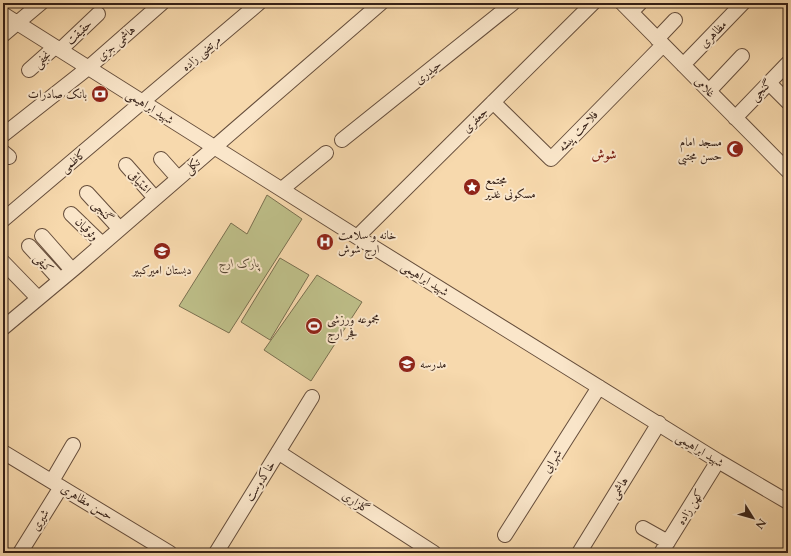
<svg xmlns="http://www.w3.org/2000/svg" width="791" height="556" font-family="Cardo,Amiri,serif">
<rect width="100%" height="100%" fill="#f7d9ad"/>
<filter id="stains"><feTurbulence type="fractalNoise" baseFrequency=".005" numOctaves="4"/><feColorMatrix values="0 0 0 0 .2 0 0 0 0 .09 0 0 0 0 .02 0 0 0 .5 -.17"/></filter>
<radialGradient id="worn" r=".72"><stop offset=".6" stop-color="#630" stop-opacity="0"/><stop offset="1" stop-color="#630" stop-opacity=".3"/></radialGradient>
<path fill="#bebf89" stroke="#7a7050" d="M 267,195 L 302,219 L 229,333 L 179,306 L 231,223 L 247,234 Z
M 280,258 L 309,275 L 270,340 L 241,322 Z
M 317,275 L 362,302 L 311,381 L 264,350 Z"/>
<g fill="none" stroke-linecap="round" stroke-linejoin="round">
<g stroke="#664e3c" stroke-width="16">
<path id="street" d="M 622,3 L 788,171
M 631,12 L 640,3
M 3,14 L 357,237 L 718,461 L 788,502
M 3,35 L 41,3
M 657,39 L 675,20
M 60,50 L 98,14
M 683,65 L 743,3
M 29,70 L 55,47
M 769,83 L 788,102
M 709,91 L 742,56
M 493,102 L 551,159 L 663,45
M 735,118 L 788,63
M 3,135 L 88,68 L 162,3
M 342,140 L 513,3
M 3,152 L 9,157
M 161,159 L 178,178
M 126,165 L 155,198
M 282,189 L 326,153
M 87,193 L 119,228
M 71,214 L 102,244
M 3,220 L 259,3
M 42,236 L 72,270
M 357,237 L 593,3
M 29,246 L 60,280
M 3,262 L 38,298
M 3,328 L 76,267 L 381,3
M 3,452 L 170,553
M 278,452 L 434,553
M 52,481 L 73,445
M 643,528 L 668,542
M 505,535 L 599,387
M 20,553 L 61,487
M 216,553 L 312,397
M 579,553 L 659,423
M 661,553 L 718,461"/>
</g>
<use href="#street" stroke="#fae6ca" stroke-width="14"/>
</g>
<defs>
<g id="bank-disc" transform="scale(0.9)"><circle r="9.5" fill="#8f2418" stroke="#fae6ca"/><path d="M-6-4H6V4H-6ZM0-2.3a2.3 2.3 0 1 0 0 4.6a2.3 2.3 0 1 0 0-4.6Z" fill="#fff"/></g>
<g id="mosque-disc" transform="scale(0.9)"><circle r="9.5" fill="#8f2418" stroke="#fae6ca"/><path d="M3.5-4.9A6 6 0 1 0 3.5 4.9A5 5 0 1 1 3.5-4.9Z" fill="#fff"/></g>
<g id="sight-disc" transform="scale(0.9)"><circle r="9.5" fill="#8f2418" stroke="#fae6ca"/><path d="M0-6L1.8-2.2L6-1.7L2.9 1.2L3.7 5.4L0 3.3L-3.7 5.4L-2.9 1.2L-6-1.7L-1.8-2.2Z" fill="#fff"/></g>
<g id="hospital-disc" transform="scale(0.9)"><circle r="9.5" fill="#8f2418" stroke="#fae6ca"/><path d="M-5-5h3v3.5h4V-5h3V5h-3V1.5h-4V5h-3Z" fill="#fff"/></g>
<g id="school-disc" transform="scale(0.9)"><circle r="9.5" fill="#8f2418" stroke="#fae6ca"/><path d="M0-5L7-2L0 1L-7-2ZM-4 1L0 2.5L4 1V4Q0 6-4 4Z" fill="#fff"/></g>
<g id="stadium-disc" transform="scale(0.9)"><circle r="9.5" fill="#8f2418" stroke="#fae6ca"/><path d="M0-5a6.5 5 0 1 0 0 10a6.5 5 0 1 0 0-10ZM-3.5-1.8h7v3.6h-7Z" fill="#fff"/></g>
</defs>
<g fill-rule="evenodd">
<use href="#bank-disc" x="100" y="94"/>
<use href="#mosque-disc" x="735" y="149"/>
<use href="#sight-disc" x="472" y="187"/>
<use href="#hospital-disc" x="325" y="242"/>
<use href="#school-disc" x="162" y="251"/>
<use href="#stadium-disc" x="314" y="326"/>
<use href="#school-disc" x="407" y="364"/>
</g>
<g text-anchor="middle" stroke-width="4" stroke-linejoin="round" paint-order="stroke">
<g font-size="12" fill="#352017" stroke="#fae6ca">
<text transform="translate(79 32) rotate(-43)" y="4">حقیقت</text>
<text transform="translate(713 34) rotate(-46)" y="4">مظاهری</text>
<text transform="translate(116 43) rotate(-41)" y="4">هاشمی جزی</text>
<text transform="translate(201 53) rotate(-41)" y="4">مرتضی زاده</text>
<text transform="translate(42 59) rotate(-42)" y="4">نجفی</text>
<text transform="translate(428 72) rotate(-39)" y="4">حیدری</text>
<text transform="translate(705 87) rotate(45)" y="4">غلامی</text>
<text transform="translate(761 90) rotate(-46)" y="4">گنجی</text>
<text transform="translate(150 107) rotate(32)" y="4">شهید ابراهیمی</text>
<text transform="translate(475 120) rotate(-45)" y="4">جعفری</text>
<text transform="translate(578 131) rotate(-46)" y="4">فلاحت پیشه</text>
<text transform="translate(73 161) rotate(-40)" y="4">کاظمی</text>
<text transform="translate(192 166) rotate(-41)" y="4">تکلی</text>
<text transform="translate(140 182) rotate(48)" y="4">اشتیاقی</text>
<text transform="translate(103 211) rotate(47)" y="4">گنجی</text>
<text transform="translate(87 229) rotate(45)" y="4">وثوقیان</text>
<text transform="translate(44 263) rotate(47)" y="4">کیفی</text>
<text transform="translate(425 279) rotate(32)" y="4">شهید ابراهیمی</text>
<text transform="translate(700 450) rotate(32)" y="4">شهید ابراهیمی</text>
<text transform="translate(552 461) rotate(-58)" y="4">شهرابی</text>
<text transform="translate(260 481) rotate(-58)" y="4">خاکدوست</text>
<text transform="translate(619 488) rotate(-58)" y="4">هاشمی</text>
<text transform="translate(87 502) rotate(31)" y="4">حسن مظاهری</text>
<text transform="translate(356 502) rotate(33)" y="4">گلزاری</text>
<text transform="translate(690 507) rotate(-58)" y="4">کهن زاده</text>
<text transform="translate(40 520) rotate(-58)" y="4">شیری</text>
</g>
<g font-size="12" fill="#352017" stroke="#fae6ca" text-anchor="start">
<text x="87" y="98" text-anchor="end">بانک صادرات</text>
<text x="722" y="146" text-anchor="end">مسجد امام<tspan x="722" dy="14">حسن مجتبی</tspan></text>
<text x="485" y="184">مجتمع<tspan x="485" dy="14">مسکونی غدیر</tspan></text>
<text x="338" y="239">خانه و سلامت<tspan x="338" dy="14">ارج شوش</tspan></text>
<text x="162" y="274" text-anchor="middle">دبستان امیرکبیر</text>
<text x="327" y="323">مجموعه ورزشی<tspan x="327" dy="14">فجر ارج</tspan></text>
<text x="420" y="368">مدرسه</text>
</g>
<g font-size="12" font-style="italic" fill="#574834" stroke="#fae6ca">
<text x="239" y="267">پارک ارج</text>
</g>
<g font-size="13" font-weight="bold" fill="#7a1f14" stroke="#fae6ca">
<text x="604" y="159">شوش</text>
</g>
</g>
<rect width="791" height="556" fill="none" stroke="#f7d9ad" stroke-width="16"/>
<rect x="4" y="4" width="783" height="548" fill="none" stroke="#352017" stroke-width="2"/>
<rect x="8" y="8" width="775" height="540" fill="none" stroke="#352017"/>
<g transform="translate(753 518) rotate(127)" stroke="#fae6ca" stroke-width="3" paint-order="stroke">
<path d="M0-3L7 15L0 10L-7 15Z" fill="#352017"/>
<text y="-6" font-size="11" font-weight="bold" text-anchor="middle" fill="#352017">N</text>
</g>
<rect width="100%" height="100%" filter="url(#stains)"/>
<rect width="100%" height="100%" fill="url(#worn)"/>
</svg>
